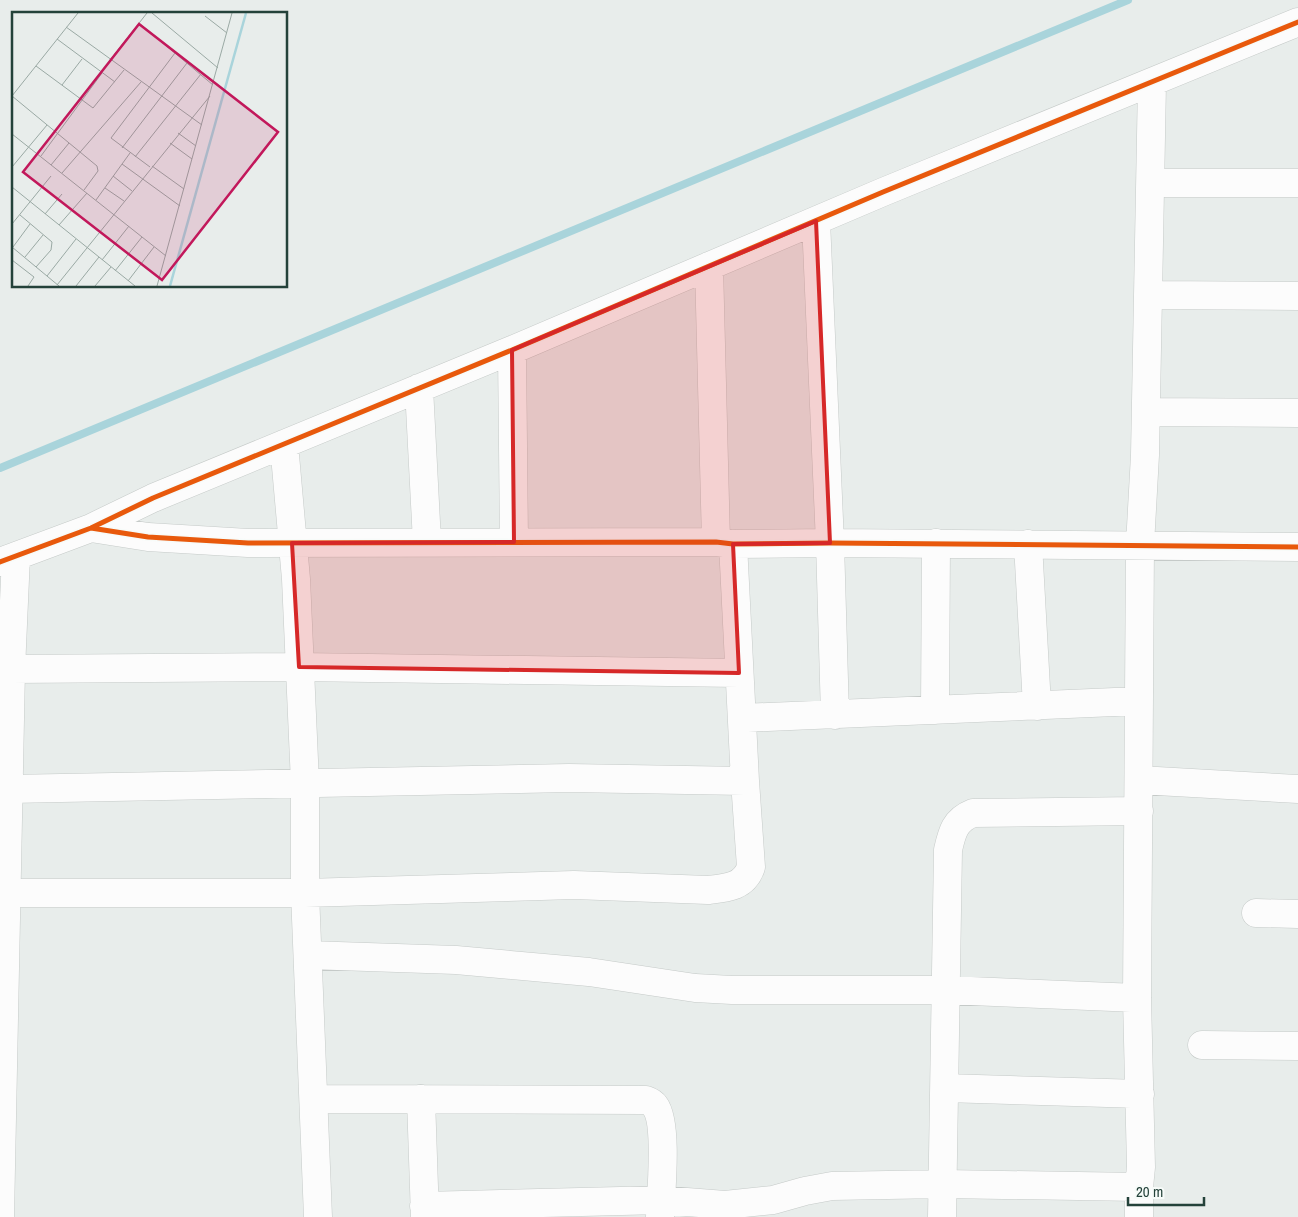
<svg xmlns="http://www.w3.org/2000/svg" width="1298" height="1217" font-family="'Archivo Narrow',sans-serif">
<rect width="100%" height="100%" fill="#e8edeb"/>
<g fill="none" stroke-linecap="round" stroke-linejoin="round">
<path stroke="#a9d4db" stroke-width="8" d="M 0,468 L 1128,0"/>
<g stroke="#c5cac8" stroke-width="29">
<path id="minor" d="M 1151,183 L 1298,183
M 816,221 L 830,543 L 835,715
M 709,266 L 716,542
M 1148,295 L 1298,296
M 512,350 L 514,542
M 419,388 L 427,542
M 1146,412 L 1298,413
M 284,444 L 296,579 L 305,783 L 305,893 L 318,1217
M 91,528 L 148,537 L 248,543 L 716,542 L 733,544 L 830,543 L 1298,547
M 1028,544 L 1037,706
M 0,562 L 91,528 L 153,498 L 512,350 L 883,192 L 1298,22
M 11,669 L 299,667 L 739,673
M 935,710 L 936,543
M 742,718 L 1138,701
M 1139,780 L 1298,789
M 9,789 L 569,778 L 745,781
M 7,893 L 305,893 L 574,885 L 708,890 C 727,888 744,887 751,867 L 745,781 L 733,544
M 1256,913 L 1298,914
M 308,955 L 456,960 L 589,972 L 695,988 L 732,990 L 947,990 L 1137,998
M 1202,1045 L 1298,1046
M 945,1088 L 1140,1094
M 314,1099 L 646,1100 C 649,1101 653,1103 655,1106 C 668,1123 661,1194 660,1217
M 421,1099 L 425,1217
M 424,1206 L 661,1200 L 725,1205 L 773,1200 L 805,1191 L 832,1186 L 943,1184 L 1139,1187
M 0,1217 L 11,669 L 16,556
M 942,1217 L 948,850 C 952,832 955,820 973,813 L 1139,811
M 1139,1217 L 1139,1187 L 1141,1167 L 1137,998 L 1140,545 L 1145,455 L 1152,83"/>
</g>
<use href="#minor" stroke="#fcfcfc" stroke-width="28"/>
<g stroke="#f7fbf9" stroke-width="8">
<path id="cycleway" d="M 91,528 L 148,537 L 248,543 L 716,542 L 733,544 L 830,543 L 1298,547
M 0,562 L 91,528 L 153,498 L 512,350 L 883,192 L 1298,22"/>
</g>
<use href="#cycleway" stroke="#e8590c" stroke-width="5"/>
</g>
<path fill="#d62828" fill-opacity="0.2" stroke="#d62828" stroke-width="4" stroke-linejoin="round" d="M 816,221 L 830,543 L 733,544 L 739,673 L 299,667 L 292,543 L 514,542 L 512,350 Z"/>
<g transform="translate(12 12)">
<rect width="275" height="275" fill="#e8edeb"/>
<path fill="none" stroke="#a9d4db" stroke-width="2.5" d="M 158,274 L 234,1"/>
<path fill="none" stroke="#9aa9a4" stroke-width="1" d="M 140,1 L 206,56M 193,4 L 215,21M 127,11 L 201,73M 54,15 L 190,113M 45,27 L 103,70M 98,48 L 135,1M 24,54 L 81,96 L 112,58M 50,73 L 70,47M 0,84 L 85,154 L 86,159 L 72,178M 0,84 L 66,1M 166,121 L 184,134M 0,122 L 154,244M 158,131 L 180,147M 110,136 L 175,51M 29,144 L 90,61M 123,145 L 189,62M 110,152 L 168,194M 39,153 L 57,131M 140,154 L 172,177M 0,155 L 35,113M 138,155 L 99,126 L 163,41M 50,161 L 129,70M 101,164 L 120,179M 0,175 L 123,274M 93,176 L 112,189M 84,188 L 118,141M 33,202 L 50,182M 8,203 L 40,230 L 39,238 L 24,255M 0,212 L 39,164M 47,213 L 75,181M 0,235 L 47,274M 1,235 L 18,212M 13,245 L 31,223M 0,248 L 22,265 L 16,274M 90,248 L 117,214M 103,259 L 130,225M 35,264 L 64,227M 116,269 L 142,235M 45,273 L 198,84M 64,274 L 87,245M 83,274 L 99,255M 145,274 L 220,1"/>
<path fill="#c2185b" fill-opacity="0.15" stroke="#c2185b" stroke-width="2.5" d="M 127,12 L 266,120 L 150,268 L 11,160 Z"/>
<rect width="275" height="275" fill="none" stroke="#24423a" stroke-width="2.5"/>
</g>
<path d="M1128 1197v8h76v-8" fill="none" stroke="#24423a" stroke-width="2.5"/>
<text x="1136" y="1197" font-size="15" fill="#24423a" stroke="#f7fbf9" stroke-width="4" paint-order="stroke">20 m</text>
</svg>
